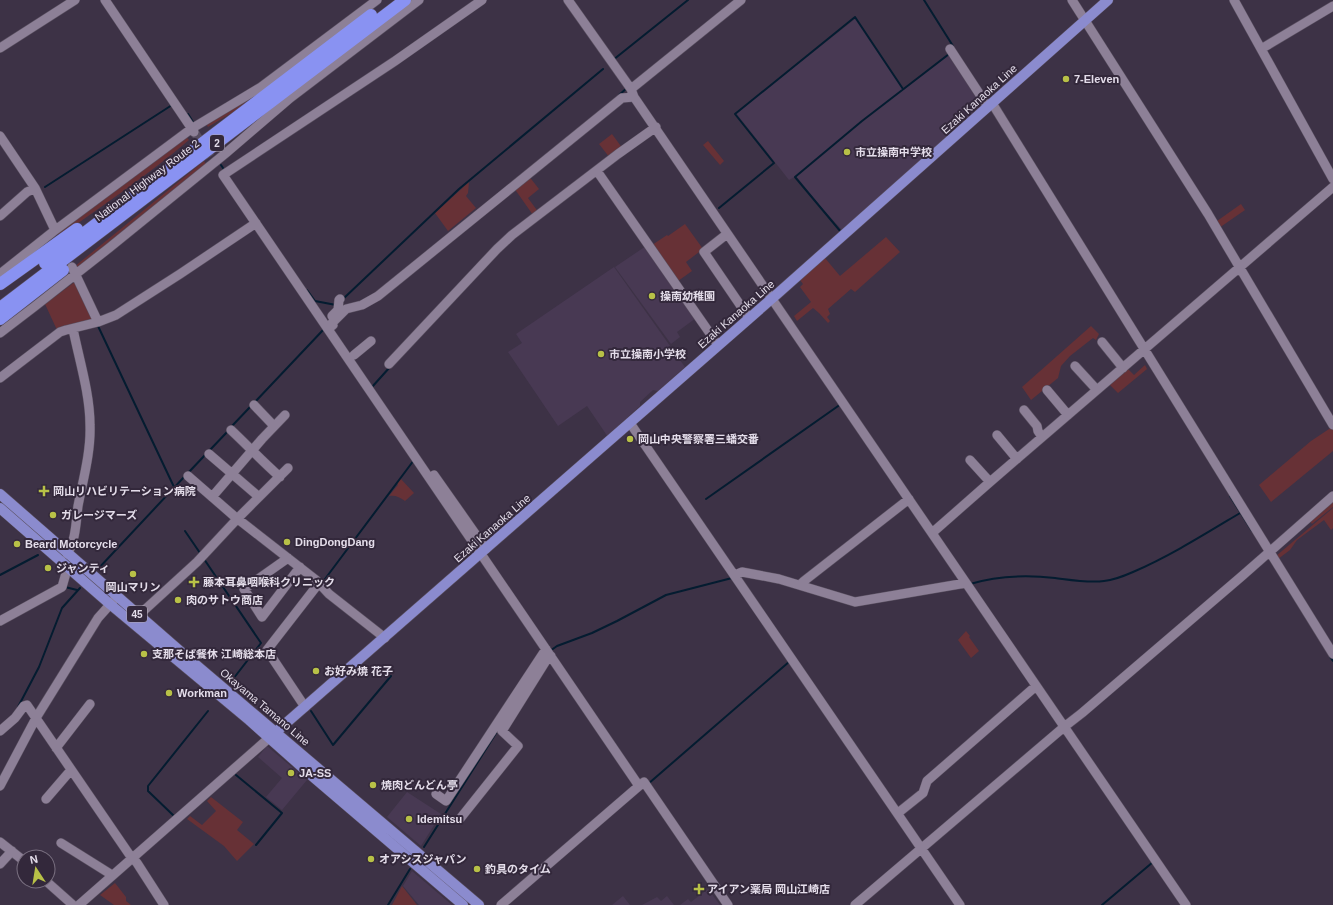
<svg xmlns="http://www.w3.org/2000/svg" width="1333" height="905" font-family="Arial,'Noto Sans JP',sans-serif">
<rect width="100%" height="100%" fill="#3d3246"/>
<path fill="#483953" d="M 855,19 L 903,90 L 952,53 L 983,103 L 983,108 L 843,231 L 819,205 L 796,176 L 789,180 L 736,113 Z
M 646,246 L 696,318 L 677,332 L 680,337 L 671,344 L 615,267 Z
M 614,267 L 685,367 L 658,391 L 653,390 L 640,402 L 640,406 L 616,428 L 617,430 L 608,437 L 587,406 L 558,426 L 508,352 L 522,343 L 516,334 Z
M 267,746 L 307,780 L 282,810 L 266,797 L 282,778 L 258,757 Z
M 407,792 L 441,814 L 421,846 L 387,817 Z
M 412,871 L 452,905 L 419,905 L 403,886 Z
M 708,889 L 720,905 L 680,905 L 688,899 L 691,902 Z
M 623,896 L 630,905 L 612,905 Z
M 667,896 L 674,905 L 642,905 L 657,897 L 661,901 Z"/>
<path fill="#673136" d="M 260,92 L 235,111 L 208,127 L 205,122 Z
M 612,134 L 623,149 L 610,158 L 599,144 Z
M 185,135 L 189,140 C 148,175 103,205 59,237 L 58,233 Z
M 708,141 L 724,161 L 720,165 L 703,145 Z
M 204,161 L 207,166 L 77,269 L 74,267 Z
M 528,175 L 539,189 L 528,198 L 539,213 L 533,215 L 514,188 Z
M 469,182 L 468,193 L 466,196 L 476,208 L 448,231 L 435,213 Z
M 1241,204 L 1245,210 L 1219,228 L 1217,221 Z
M 685,224 L 703,249 L 686,262 L 692,271 L 678,281 L 652,245 L 667,235 L 668,236 Z
M 886,237 L 900,252 L 855,292 L 851,289 L 828,309 L 830,314 L 827,317 L 830,321 L 828,323 L 819,313 L 813,308 L 797,321 L 794,316 L 811,302 L 800,287 L 803,284 L 800,280 L 825,258 L 840,276 Z
M 76,281 L 94,319 L 92,321 L 63,326 L 57,330 L 45,304 Z
M 1091,326 L 1099,334 L 1096,340 L 1093,338 L 1070,356 L 1061,366 L 1058,378 L 1031,400 L 1022,387 Z
M 1145,365 L 1147,369 L 1118,393 L 1109,384 L 1127,368 L 1134,375 Z
M 1332,427 L 1333,429 L 1333,451 L 1271,502 L 1259,485 L 1311,441 Z
M 400,478 L 414,493 L 405,501 C 399,497 396,495 389,496 L 398,485 L 397,483 Z
M 1333,499 L 1333,507 L 1312,524 L 1309,520 Z
M 1333,508 L 1333,528 L 1331,530 L 1324,520 L 1297,540 L 1290,550 L 1278,559 L 1276,556 Z
M 966,631 L 970,636 L 969,637 L 979,651 L 971,658 L 958,640 Z
M 211,797 L 243,822 L 237,830 L 254,844 L 237,861 L 224,846 L 187,819 L 190,816 L 202,825 L 216,811 L 207,801 Z
M 115,883 L 126,897 L 126,901 L 131,905 L 114,905 L 100,895 Z
M 402,886 L 417,905 L 392,905 Z"/>
<g fill="none" stroke-linecap="round" stroke-linejoin="round">
<path stroke="#041c30" stroke-width="2" d="M 924,0 L 953,46
M 613,60 L 688,0
M 619,95 L 627,88
M 188,114 L 193,122
M 221,165 L 225,171
M 45,187 L 172,105
M 719,208 L 774,163 L 735,114 L 855,17 L 903,89
M 841,232 L 795,177 L 862,121 L 949,54
M 307,290 L 315,301 L 336,305
M 343,299 L 459,189 L 603,69
M 98,326 L 174,487
M 372,387 L 390,367
M 254,403 L 324,329
M 231,427 L 251,406
M 209,451 L 228,431
M 188,473 L 206,454
M 1230,496 L 1252,531
M 706,499 L 841,404
M 185,531 L 200,553
M 204,559 L 261,643 L 230,683
M 98,569 L 185,476
M 0,575 L 38,555
M 325,579 L 414,460
M 970,584 C 997,576 1028,575 1055,578 C 1071,580 1088,583 1104,581 C 1114,580 1124,576 1133,572 C 1170,556 1205,534 1240,513
M 65,587 L 77,590
M 550,651 L 557,646 L 592,633 L 617,621 L 666,595 L 732,578
M 1330,657 L 1333,661
M 18,707 L 39,667 L 62,608 L 80,588
M 311,711 L 333,745 L 391,676
M 236,775 L 282,813 L 256,845
M 648,784 L 790,661
M 174,816 L 148,791 L 148,786 L 208,711
M 424,847 L 498,730
M 388,905 L 410,869
M 1102,905 L 1153,862"/>
<path stroke="#564c5f" stroke-width="9" stroke-dasharray="9 4.5" stroke-linecap="butt" d="M 195,133 L 210,157"/>
<g stroke="#5a5061" stroke-width="10">
<path id="minor" d="M 105,0 L 194,132
M 482,0 L 395,61 L 223,175 L 639,786 L 644,782 L 728,905
M 568,0 L 631,89 L 634,97 L 1186,905
M 1072,0 L 1208,214 L 1333,425
M 1234,0 L 1333,179
M 0,48 L 75,0
M 950,49 L 988,107
M 1261,49 L 1333,6
M 631,89 L 741,0
M 992,103 L 1333,654
M 0,136 L 35,188 L 55,230
M 597,171 L 718,345
M 0,216 L 27,192 L 35,188
M 727,234 L 704,252 L 749,318
M 72,267 L 98,322
M 0,274 L 54,231 L 191,129 L 261,87 L 377,0
M 332,316 L 338,310 L 339,300 L 340,299
M 328,329 L 333,325 L 332,323 L 346,309 L 362,305 L 378,296 L 622,98 L 634,97
M 0,333 L 34,307 L 109,248 L 226,153 L 289,99 L 419,0
M 1102,342 L 1123,368
M 354,355 L 371,341
M 389,364 L 497,249 L 512,235 L 618,154 L 656,127
M 1075,366 L 1097,390
M 0,378 L 60,332 L 66,330 L 98,322 L 116,315 L 180,274 L 256,223
M 1047,390 L 1068,415
M 254,405 L 274,426
M 1024,410 L 1037,426 L 1038,431 L 1042,437
M 630,423 L 960,905
M 231,430 C 248,446 263,462 280,477
M 997,435 L 1017,459
M 209,454 L 259,497
M 970,460 L 990,482
M 434,475 L 486,549
M 188,476 L 234,516 L 316,580 L 329,594 L 385,638
M 212,497 L 262,439 L 285,415
M 932,533 L 990,482 L 1333,187
M 67,554 C 76,541 76,521 78,506 C 83,480 91,452 90,425 C 90,394 79,359 73,329
M 288,558 L 244,589 L 262,617 L 300,567
M 735,575 L 742,572 L 779,579 L 855,602 L 966,583
M 800,585 L 804,581 L 909,499
M 139,615 L 197,562 L 238,518 L 288,468
M 0,621 L 62,587 L 66,573 L 70,569
M 305,707 L 267,650 L 319,583
M 0,731 L 15,718 L 24,706 L 27,705 L 129,854 L 137,863 L 164,905
M 56,748 L 90,704
M 0,786 L 36,718 L 98,618 L 115,599
M 436,794 L 446,801 L 546,649
M 46,799 L 71,770
M 898,813 L 923,793 L 927,781 L 1036,686
M 459,820 L 518,746 L 502,731 L 547,659 L 551,656
M 0,842 L 24,861
M 61,843 L 112,875
M 0,864 L 12,851
M 46,881 L 73,905
M 79,905 L 269,738
M 501,905 L 639,786
M 855,905 L 1064,727 L 1082,713 L 1242,576 L 1333,496"/>
</g>
<g stroke="#5a5061" stroke-width="11">
<path id="major" d="M 0,494 L 188,658 L 479,905
M 0,508 L 111,605 L 249,720 L 312,776 L 463,905
M 269,738 L 776,295 L 1108,0"/>
</g>
<g stroke="#5a5061" stroke-width="13">
<path id="highway" d="M 45,263 L 371,15
M 0,284 L 77,229
M 0,308 L 405,0
M 0,319 L 63,270"/>
</g>
<use href="#minor" stroke="#8d8097" stroke-width="9"/>
<use href="#major" stroke="#8b8bce" stroke-width="10"/>
<use href="#highway" stroke="#8992f2" stroke-width="12"/>
</g>
<g fill="#b8c147" stroke="#33283b" stroke-width="1.5">
<circle cx="1066" cy="79" r="4"/>
<circle cx="847" cy="152" r="4"/>
<circle cx="652" cy="296" r="4"/>
<circle cx="601" cy="354" r="4"/>
<circle cx="630" cy="439" r="4"/>
<path d="M42 485h4v4h4v4h-4v4h-4v-4h-4v-4h4z"/>
<circle cx="53" cy="515" r="4"/>
<circle cx="287" cy="542" r="4"/>
<circle cx="17" cy="544" r="4"/>
<circle cx="48" cy="568" r="4"/>
<circle cx="133" cy="574" r="4"/>
<path d="M192 576h4v4h4v4h-4v4h-4v-4h-4v-4h4z"/>
<circle cx="178" cy="600" r="4"/>
<circle cx="144" cy="654" r="4"/>
<circle cx="316" cy="671" r="4"/>
<circle cx="169" cy="693" r="4"/>
<circle cx="291" cy="773" r="4"/>
<circle cx="373" cy="785" r="4"/>
<circle cx="409" cy="819" r="4"/>
<circle cx="371" cy="859" r="4"/>
<circle cx="477" cy="869" r="4"/>
<path d="M697 883h4v4h4v4h-4v4h-4v-4h-4v-4h4z"/>
</g>
<g text-anchor="middle" stroke-width="4" stroke-linejoin="round" paint-order="stroke">
<g fill="#33283b" stroke="#afa7b6" stroke-width="1">
<rect x="210" y="135" width="14" height="16" rx="3"/>
<rect x="127" y="606" width="20" height="16" rx="3"/>
</g>
<g font-size="10" font-weight="bold" fill="#e4ddea">
<text x="217" y="147">2</text>
<text x="137" y="618">45</text>
</g>
<g font-size="11" font-weight="bold" fill="#e4ddea" stroke="#33283b" text-anchor="start">
<text x="1074" y="83">7-Eleven</text>
<text x="855" y="156">市立操南中学校</text>
<text x="660" y="300">操南幼稚園</text>
<text x="609" y="358">市立操南小学校</text>
<text x="638" y="443">岡山中央警察署三蟠交番</text>
<text x="53" y="495">岡山リハビリテーション病院</text>
<text x="61" y="519">ガレージマーズ</text>
<text x="295" y="546">DingDongDang</text>
<text x="25" y="548">Beard Motorcycle</text>
<text x="56" y="572">ジャンティ</text>
<text x="203" y="586">藤本耳鼻咽喉科クリニック</text>
<text x="133" y="591" text-anchor="middle">岡山マリン</text>
<text x="186" y="604">肉のサトウ商店</text>
<text x="152" y="658">支那そば餐休 江崎総本店</text>
<text x="324" y="675">お好み焼 花子</text>
<text x="177" y="697">Workman</text>
<text x="299" y="777">JA-SS</text>
<text x="381" y="789">焼肉どんどん亭</text>
<text x="417" y="823">Idemitsu</text>
<text x="379" y="863">オアシスジャパン</text>
<text x="485" y="873">釣具のタイム</text>
<text x="707" y="893">アイアン薬局 岡山江崎店</text>
</g>
<g font-size="11" fill="#e4ddea" stroke="#33283b">
<text transform="translate(979 99) rotate(-42)" y="4">Ezaki Kanaoka Line</text>
<text transform="translate(147 180) rotate(-37)" y="4">National Highway Route 2</text>
<text transform="translate(736 314) rotate(-41)" y="4">Ezaki Kanaoka Line</text>
<text transform="translate(492 528) rotate(-41)" y="4">Ezaki Kanaoka Line</text>
<text transform="translate(265 707) rotate(40)" y="4">Okayama Tamano Line</text>
</g>
</g>
<g transform="translate(36 869) rotate(348)"><circle r="19" fill="#33283b" stroke="#7a7081"/>
<path d="M0-3L7 15L0 10L-7 15Z" fill="#b8c147"/>
<text y="-6" font-size="11" font-weight="bold" text-anchor="middle" fill="#e4ddea">N</text>
</g>
</svg>
